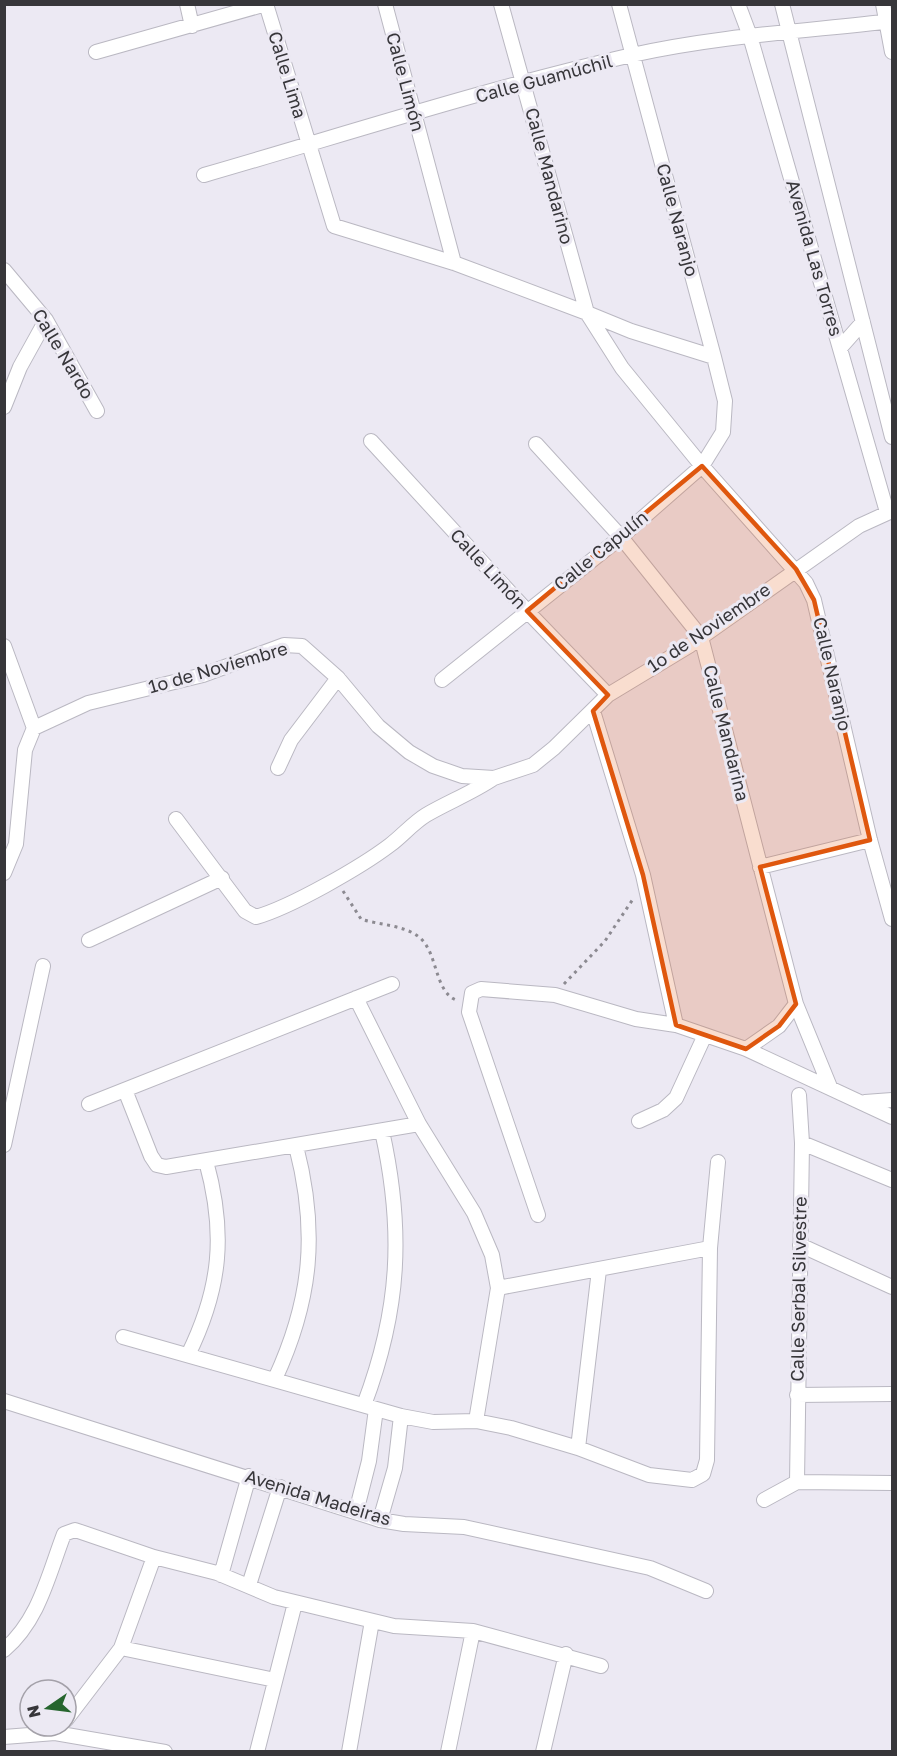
<svg xmlns="http://www.w3.org/2000/svg" width="897" height="1756" font-family="'Golos Text',sans-serif">
<rect width="100%" height="100%" fill="#ece9f3"/>
<g fill="none" stroke-linecap="round" stroke-linejoin="round">
<g stroke="#bab8c2" stroke-width="16">
<path id="minor" d="M 187,4 L 192,26
M 385,4 L 454,263
M 501,4 L 587,313 L 631,331 L 714,357
M 738,4 L 750,36 L 887,512
M 782,4 L 892,437
M 883,4 L 892,52
M 96,52 L 266,4 L 334,226 L 454,263 L 587,313 L 622,368 L 702,466 L 806,583 L 814,600 L 870,840 L 892,919
M 204,175 C 346,134 488,88 632,55 C 717,36 806,31 892,21
M 4,270 L 46,320 L 97,411
M 840,348 L 863,322
M 4,407 L 20,367 L 46,320
M 371,441 L 527,611 L 608,695
M 536,444 L 621,537 L 701,637 L 796,1004 L 830,1087
M 4,646 L 34,728
M 442,680 L 621,537 L 702,466 L 723,432 L 725,401 L 714,357 L 619,4
M 593,711 L 643,875 L 676,1025
M 278,768 L 291,740 L 338,678
M 176,819 L 245,911 L 256,917 C 291,907 361,867 390,845 C 402,836 413,823 426,815 C 448,802 472,793 494,778
M 760,867 L 870,840
M 4,873 L 16,844 L 25,750 L 34,728 L 88,703 L 203,675 L 284,645 L 302,646 L 338,678 L 378,726 L 409,752 L 433,766 L 462,776 L 494,778 L 533,765 L 554,748 L 608,695 L 689,646 L 859,526 L 892,511
M 89,940 L 222,878
M 356,998 L 419,1124 L 474,1213 L 492,1255 L 498,1288 L 476,1421
M 746,1049 L 779,1026 L 796,1004
M 125,1090 L 151,1156 L 157,1165 L 166,1167 L 419,1124
M 865,1102 L 892,1100
M 89,1104 L 392,984
M 639,1121 L 663,1110 L 676,1098 L 705,1035
M 802,1143 L 892,1180
M 4,1145 L 43,966
M 538,1215 L 469,1012 L 472,993 L 481,989 L 555,995 L 636,1019 L 676,1025 L 746,1049 L 892,1117
M 800,1245 L 892,1287
M 498,1288 L 710,1248
M 123,1337 L 401,1416 L 433,1422 L 476,1421 L 511,1428 L 578,1448 L 649,1475 L 692,1480 L 703,1474 L 707,1460 L 710,1248 L 718,1162
M 188,1355 C 221,1288 226,1233 206,1161
M 275,1379 C 312,1299 318,1231 296,1146
M 797,1395 L 892,1394
M 4,1401 L 380,1520 L 404,1524 L 464,1527 L 650,1568 L 706,1591
M 364,1405 C 400,1310 404,1230 382,1131
M 578,1448 L 599,1270
M 797,1482 L 802,1143 L 799,1095
M 764,1500 L 797,1482 L 892,1483
M 356,1512 L 369,1461 L 376,1409
M 380,1520 L 395,1468 L 401,1416
M 221,1575 L 249,1476
M 249,1585 L 280,1487
M 121,1648 L 275,1680
M 4,1650 C 39,1620 48,1576 64,1534 L 75,1530 L 154,1557 L 217,1573 L 274,1597 L 394,1626 L 473,1631 L 601,1666
M 66,1720 L 121,1648 L 154,1557
M 4,1737 L 55,1733 L 165,1752
M 257,1752 L 295,1603
M 349,1752 L 372,1621
M 448,1752 L 473,1631
M 543,1752 L 566,1654"/>
</g>
<path stroke="#8c8a91" stroke-width="3" stroke-dasharray="3 4.5" stroke-linecap="butt" d="M 343,891 L 361,919 C 379,925 404,925 419,937 C 438,952 434,991 456,1000
M 564,984 L 605,941 L 633,899"/>
<use href="#minor" stroke="#fff" stroke-width="14"/>
</g>
<path fill="#df570e" fill-opacity="0.2" stroke="#df570e" stroke-width="4.5" stroke-linejoin="round" d="M 702,466 L 796,569 L 814,600 L 870,840 L 760,867 L 796,1004 L 779,1026 L 746,1049 L 676,1025 L 643,875 L 593,711 L 608,695 L 527,611 Z"/>
<g text-anchor="middle" stroke-width="6" stroke-linejoin="round" paint-order="stroke">
<g font-size="18" fill="#37363a" stroke="#ece9f3">
<text transform="translate(287 75) rotate(73)" y="6">Calle Lima</text>
<text transform="translate(544 79) rotate(-15)" y="6">Calle Guamúchil</text>
<text transform="translate(405 82) rotate(75)" y="6">Calle Limón</text>
<text transform="translate(549 176) rotate(75)" y="6">Calle Mandarino</text>
<text transform="translate(677 220) rotate(75)" y="6">Calle Naranjo</text>
<text transform="translate(814 258) rotate(74)" y="6">Avenida Las Torres</text>
<text transform="translate(63 354) rotate(59)" y="6">Calle Nardo</text>
<text transform="translate(601 551) rotate(-39)" y="6">Calle Capulín</text>
<text transform="translate(488 569) rotate(47)" y="6">Calle Limón</text>
<text transform="translate(709 628) rotate(-34)" y="6">1o de Noviembre</text>
<text transform="translate(218 668) rotate(-16)" y="6">1o de Noviembre</text>
<text transform="translate(832 674) rotate(77)" y="6">Calle Naranjo</text>
<text transform="translate(726 733) rotate(76)" y="6">Calle Mandarina</text>
<text transform="translate(799 1289) rotate(-89)" y="6">Calle Serbal Silvestre</text>
<text transform="translate(318 1498) rotate(17)" y="6">Avenida Madeiras</text>
</g>
</g>
<rect width="897" height="1756" fill="none" stroke="#37363a" stroke-width="12"/>
<g transform="translate(48 1708) rotate(256)"><circle r="28" fill="#ece9f3" stroke="#a4a1a9" stroke-width="1.5"/>
<path d="M0-4.5L10 22L0 15L-10 22Z" fill="#26652e"/>
<text y="-9" font-size="16" font-weight="bold" text-anchor="middle" fill="#37363a">N</text>
</g>
</svg>
